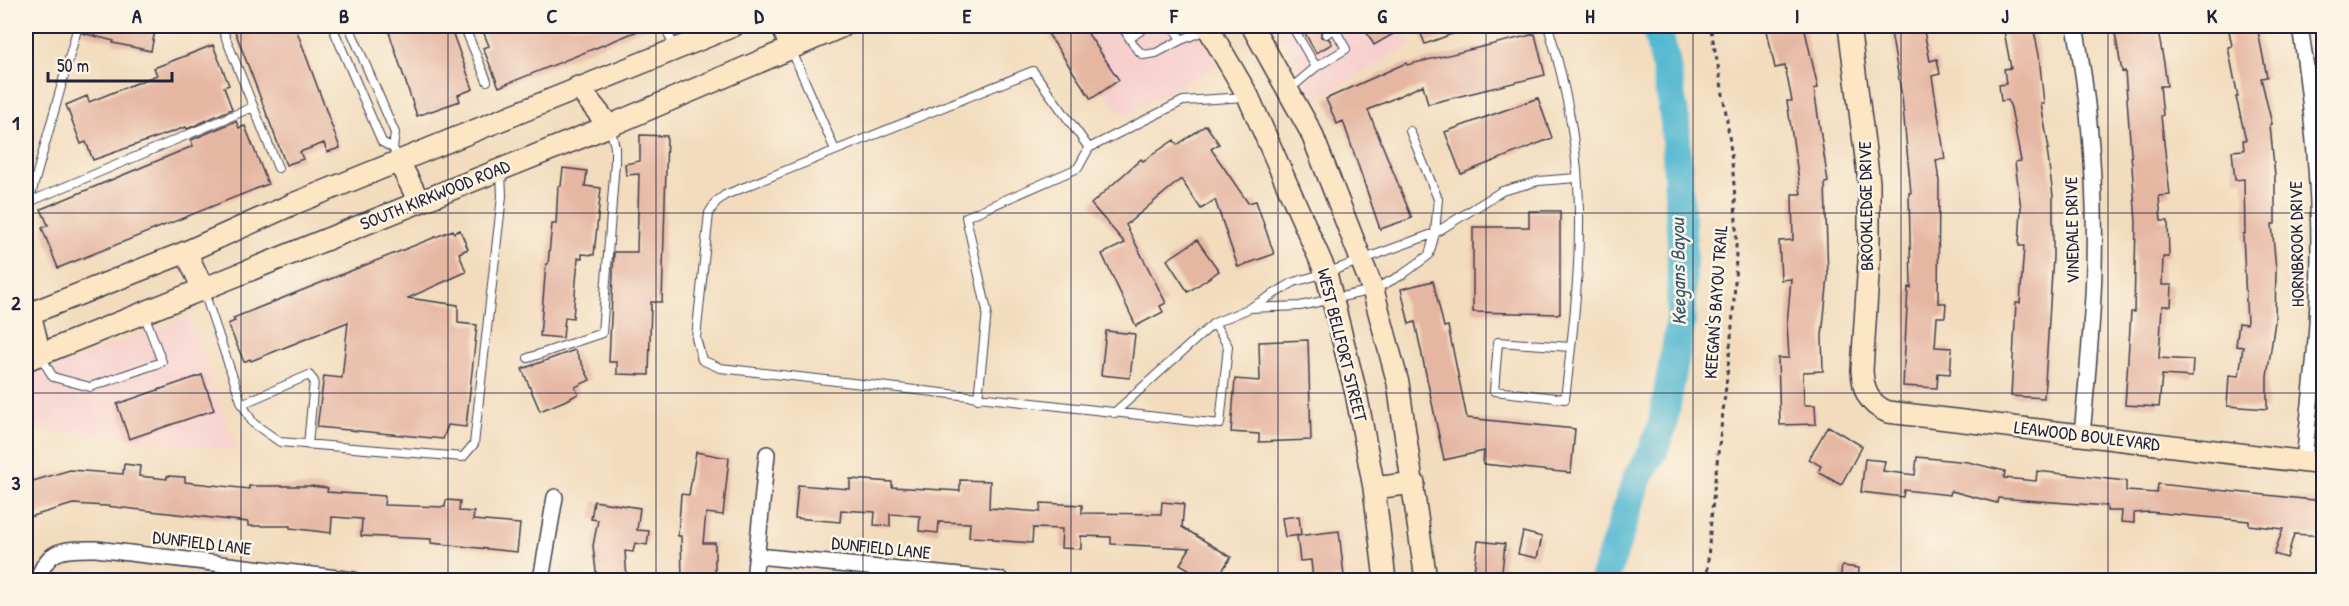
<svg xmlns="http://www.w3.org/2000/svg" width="2349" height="606" font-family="'Patrick Hand',sans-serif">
<rect width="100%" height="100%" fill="#fcf5e5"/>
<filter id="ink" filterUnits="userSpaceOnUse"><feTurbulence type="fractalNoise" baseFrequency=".0167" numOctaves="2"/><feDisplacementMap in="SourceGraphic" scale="12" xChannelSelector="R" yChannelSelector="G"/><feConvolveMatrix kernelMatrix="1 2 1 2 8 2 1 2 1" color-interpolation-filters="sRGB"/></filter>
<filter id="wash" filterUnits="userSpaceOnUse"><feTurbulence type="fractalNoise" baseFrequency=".008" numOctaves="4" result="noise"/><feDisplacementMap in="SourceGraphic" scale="24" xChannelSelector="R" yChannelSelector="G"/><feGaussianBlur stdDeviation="1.35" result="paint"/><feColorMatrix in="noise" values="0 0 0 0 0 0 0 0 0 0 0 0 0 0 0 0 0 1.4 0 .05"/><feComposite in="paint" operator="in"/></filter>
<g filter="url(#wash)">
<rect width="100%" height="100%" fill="#f2dcbd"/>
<path fill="#f7d0ce" d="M 1055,26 L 1195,26 L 1220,65 L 1123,116 Z
M 1275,26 L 1401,26 L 1411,45 L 1314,100 Z
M 189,317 L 237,450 L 26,429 L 26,377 Z"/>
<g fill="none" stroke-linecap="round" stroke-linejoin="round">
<path stroke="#53b8d1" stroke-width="30" d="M 1604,580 L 1638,476 L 1652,454 L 1662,427 L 1681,321 L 1682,247 L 1675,122 L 1665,61 L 1656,26"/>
</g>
<g id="blocks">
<path fill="#e5b6a2" d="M 84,26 L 156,26 L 151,51 L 113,43 L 114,41 L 82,33 Z
M 233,26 L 295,26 L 340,148 L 327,152 L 324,143 L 300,152 L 303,159 L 286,165 Z
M 387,26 L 450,26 L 473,89 L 458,95 L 460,101 L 417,116 Z
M 481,26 L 650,26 L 499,87 L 483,48 L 489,46 Z
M 1043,26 L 1083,26 L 1119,80 L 1091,99 Z
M 1301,26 L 1321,26 L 1321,37 L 1329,39 L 1332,44 L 1316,53 Z
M 1363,26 L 1407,26 L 1374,45 Z
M 1418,26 L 1471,26 L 1471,27 L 1425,44 Z
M 1766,26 L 1804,26 L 1818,88 L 1814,89 L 1828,182 L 1825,183 L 1828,277 L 1822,336 L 1823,371 L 1803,372 L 1804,405 L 1815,405 L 1816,424 L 1780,425 L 1778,358 L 1789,358 L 1787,324 L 1791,279 L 1781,280 L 1779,241 L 1793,240 L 1792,194 L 1801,194 L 1787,101 L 1792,101 L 1785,66 L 1775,68 Z
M 1890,26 L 1923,26 L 1930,61 L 1937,59 L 1940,74 L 1932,76 L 1945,159 L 1936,160 L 1939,181 L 1938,303 L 1946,303 L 1945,317 L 1937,317 L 1935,347 L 1952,348 L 1950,374 L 1938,373 L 1937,388 L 1903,386 L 1908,287 L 1911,288 L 1909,193 L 1911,193 L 1902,97 Z
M 2003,26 L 2033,26 L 2039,55 L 2044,104 L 2041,104 L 2049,149 L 2047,149 L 2053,196 L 2053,257 L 2044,398 L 2011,396 L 2016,303 L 2020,303 L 2024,246 L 2019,246 L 2021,208 L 2015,162 L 2021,161 L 2011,108 L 2008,100 L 2001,101 L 1999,85 L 2006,84 L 2004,69 L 2011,68 Z
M 2118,26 L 2157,26 L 2164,63 L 2167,86 L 2160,86 L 2163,115 L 2161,116 L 2170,195 L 2159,196 L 2161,221 L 2168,221 L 2169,257 L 2163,257 L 2162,285 L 2172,285 L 2171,306 L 2162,306 L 2159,358 L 2193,360 L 2192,377 L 2162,375 L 2159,407 L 2125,405 L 2131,312 L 2134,312 L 2136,222 L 2125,71 L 2122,72 L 2115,33 L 2120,32 Z
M 2228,26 L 2257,26 L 2267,77 L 2261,78 L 2272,124 L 2270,125 L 2275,176 L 2275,224 L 2272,224 L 2276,270 L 2275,321 L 2267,377 L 2267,409 L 2227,406 L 2229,375 L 2239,376 L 2243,347 L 2236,346 L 2239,323 L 2247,324 L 2243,234 L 2245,234 L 2244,179 L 2235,180 L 2232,151 L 2244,150 L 2243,140 L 2246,140 L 2236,97 L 2238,97 L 2228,47 L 2232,46 Z
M 1535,34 L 1545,75 L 1428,104 L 1423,85 L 1368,110 L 1412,218 L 1380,229 L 1343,121 L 1337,124 L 1326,99 L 1406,63 L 1407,65 Z
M 213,45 L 229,85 L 224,87 L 232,109 L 187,129 L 186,127 L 93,160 L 86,142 L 81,144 L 66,105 L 87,96 L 89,102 L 157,75 L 154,68 Z
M 1538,98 L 1552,138 L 1461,174 L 1445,132 Z
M 236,121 L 239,128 L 245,126 L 268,184 L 58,268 L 42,228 L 48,225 L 41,209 L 193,146 L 191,140 Z
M 1206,125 L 1219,144 L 1211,149 L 1248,203 L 1256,201 L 1274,254 L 1238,267 L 1215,200 L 1201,209 L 1181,179 L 1126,225 L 1166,303 L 1160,306 L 1163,312 L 1136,326 L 1102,254 L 1125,243 L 1091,204 L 1141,159 L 1143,161 L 1174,140 L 1177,145 Z
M 640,135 L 667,136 L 662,302 L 651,302 L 649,375 L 617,374 L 617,362 L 609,362 L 614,252 L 637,252 L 639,174 L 626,175 L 625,164 L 640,161 Z
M 563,168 L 587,171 L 585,186 L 601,188 L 594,255 L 582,254 L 582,258 L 578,258 L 573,318 L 565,317 L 563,338 L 540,336 L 546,264 L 548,264 L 552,224 L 556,224 L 558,186 L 561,186 Z
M 1529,211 L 1560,211 L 1560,314 L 1473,312 L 1473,227 L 1529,227 Z
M 453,230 L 454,233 L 460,230 L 468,249 L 459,253 L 466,272 L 408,298 L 458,305 L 458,323 L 477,325 L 466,427 L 448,425 L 443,439 L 317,427 L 324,376 L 342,378 L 348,322 L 251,361 L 250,359 L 244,362 L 228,324 L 235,321 L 233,318 Z
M 1197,240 L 1219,271 L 1188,292 L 1167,260 Z
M 1433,281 L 1444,327 L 1448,326 L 1467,418 L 1575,429 L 1571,473 L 1483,464 L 1484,451 L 1444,460 L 1415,322 L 1409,324 L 1401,289 Z
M 1106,331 L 1135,334 L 1130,378 L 1101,375 Z
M 1308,340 L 1311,440 L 1259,442 L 1259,434 L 1231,432 L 1235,379 L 1260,381 L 1259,342 Z
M 575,350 L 590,380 L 575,387 L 578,394 L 569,399 L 540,411 L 522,369 Z
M 202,375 L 214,410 L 129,439 L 117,404 Z
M 1828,426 L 1862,446 L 1841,485 L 1818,472 L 1821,466 L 1809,459 Z
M 696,452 L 729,458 L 723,515 L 706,513 L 703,543 L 715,543 L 715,580 L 682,580 L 681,536 L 678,536 L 681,494 L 689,495 Z
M 1917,457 L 1968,462 L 2005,471 L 2004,478 L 2036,481 L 2037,471 L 2126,481 L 2126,491 L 2157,493 L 2158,484 L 2324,501 L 2324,536 L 2294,534 L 2287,558 L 2274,554 L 2283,529 L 2249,525 L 2249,521 L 2149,512 L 2134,513 L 2134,523 L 2121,522 L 2122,511 L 2107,511 L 2107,506 L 1998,498 L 1997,503 L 1951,491 L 1950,495 L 1904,490 L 1903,497 L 1861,492 L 1865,459 L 1885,461 L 1883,471 L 1915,475 Z
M 124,464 L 140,466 L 139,476 L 167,479 L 167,476 L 185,477 L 185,482 L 249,489 L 249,486 L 310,486 L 328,488 L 327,492 L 385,496 L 384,505 L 445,507 L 446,500 L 460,501 L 459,511 L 474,512 L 473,520 L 520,524 L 517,552 L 431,543 L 431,539 L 361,536 L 362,519 L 332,517 L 331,533 L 290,528 L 290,526 L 248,526 L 248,522 L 106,506 L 73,504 L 26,518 L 26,483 L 70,470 L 123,474 Z
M 850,479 L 892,482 L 892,487 L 960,491 L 960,480 L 990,481 L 989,508 L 1040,512 L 1041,503 L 1082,505 L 1082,513 L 1161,514 L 1162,502 L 1184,504 L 1182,527 L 1231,557 L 1216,580 L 1207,580 L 1180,564 L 1190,548 L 1111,544 L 1111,537 L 1081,536 L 1081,549 L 1061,548 L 1062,529 L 1033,528 L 1032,543 L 993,540 L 993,538 L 969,537 L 970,523 L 939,522 L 938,533 L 919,531 L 920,516 L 890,514 L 890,526 L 874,525 L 875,512 L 841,510 L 840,522 L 795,518 L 798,485 L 850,489 Z
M 594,501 L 640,508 L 637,530 L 649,531 L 647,545 L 635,543 L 633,552 L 625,551 L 627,580 L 597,580 L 593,546 L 598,520 L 591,519 Z
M 1299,516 L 1301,535 L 1285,537 L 1282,518 Z
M 1339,531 L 1344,576 L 1313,580 L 1311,560 L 1300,561 L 1297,536 Z
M 1523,532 L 1542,537 L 1537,558 L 1518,554 Z
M 1478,541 L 1505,544 L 1501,580 L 1473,580 Z
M 1842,566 L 1859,568 L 1858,580 L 1840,580 Z"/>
</g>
</g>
<g filter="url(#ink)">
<use href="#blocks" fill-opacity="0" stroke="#413e4e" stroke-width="1.5"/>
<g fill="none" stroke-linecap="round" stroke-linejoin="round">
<g stroke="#413e4e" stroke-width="10">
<path id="lane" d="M 221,26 L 278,168
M 332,26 L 382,142 L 393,148
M 349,26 L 395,133 L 393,148 L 399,160
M 464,26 L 487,81
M 665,26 L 675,49
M 1122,26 L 1135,47 L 1143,55 L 1156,53 L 1181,40
M 1173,26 L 1181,40 L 1208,29
M 1548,26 C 1567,88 1580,159 1579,225 C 1579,283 1572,341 1565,399 L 1494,391 L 1498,342 L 1571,347
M 1326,34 L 1334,28
M 1130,38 L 1146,27
M 791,49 L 835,150
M 1316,67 L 1346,49 L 1333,26
M 1290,89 L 1316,67 L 1292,26
M 1089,148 L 1033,71 L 725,195 L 716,202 L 709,213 L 696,338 L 702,360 L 720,368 L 1220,424 L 1228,346 L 1214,323
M 29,202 L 78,26
M 26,211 L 29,202 L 253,107
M 26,286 L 30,312
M 204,292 L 242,404 L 253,423 L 280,442 L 463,457 L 474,444 L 502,196 L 501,172
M 1250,308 L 1300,306 L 1373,290 L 1402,275 L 1429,255 L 1435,233 L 1438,199 L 1410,131
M 41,357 L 53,377 L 90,387 L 162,362 L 144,314
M 528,358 L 602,333 L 615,162 L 615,147 L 610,127
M 978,399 L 987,311 L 966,217 L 1078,168 L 1089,148 L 1183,101 L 1245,97
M 242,404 L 309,375 L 314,381 L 308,445
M 1114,413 L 1214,323 L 1250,308 L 1294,282 L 1326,273 L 1435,233 L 1502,191 L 1539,181 L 1576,178"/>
</g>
<g stroke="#413e4e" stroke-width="18">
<path id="street" d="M 2075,26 C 2090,104 2096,187 2094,267 C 2093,323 2087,379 2082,435
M 2300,26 C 2315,122 2323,224 2317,322 C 2315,369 2308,416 2304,463
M 757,556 L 1001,580
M 38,580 C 47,547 66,549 96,549 L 354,580
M 541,580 L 555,497
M 754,580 L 767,454"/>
</g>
<g stroke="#413e4e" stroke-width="24">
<path id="secondary" d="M 782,26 L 791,48
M 1207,26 L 1248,96 L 1326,273 L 1356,393 L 1374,488 L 1385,580
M 1252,26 L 1311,132 L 1373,290 L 1398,383 L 1426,580
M 1849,26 L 1869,182 L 1869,261 L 1862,370 C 1863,390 1868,404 1888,412 L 2324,464
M 578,87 L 609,126
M 399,162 L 419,201
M 186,252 L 204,291
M 30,313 L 40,355
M 26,315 L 186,252 L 293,204 L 733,26
M 26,360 L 609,126 L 843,26
M 1374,488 L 1414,483"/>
</g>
<path stroke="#413e4e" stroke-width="3" stroke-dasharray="4.5 4.5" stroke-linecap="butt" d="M 1707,580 C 1712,461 1738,343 1736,223 C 1734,157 1724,91 1710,26"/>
<use href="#lane" stroke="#fff" stroke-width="8"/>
<use href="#street" stroke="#fff" stroke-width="15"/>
<use href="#secondary" stroke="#fce6c4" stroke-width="21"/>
</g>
</g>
<path fill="none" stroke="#22223b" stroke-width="1.5" stroke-opacity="0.55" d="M 241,26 L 241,580M 448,26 L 448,580M 656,26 L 656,580M 863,26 L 863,580M 1071,26 L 1071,580M 1278,26 L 1278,580M 1486,26 L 1486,580M 1693,26 L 1693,580M 1901,26 L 1901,580M 2108,26 L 2108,580M 26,213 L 2324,213M 26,393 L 2324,393"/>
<g text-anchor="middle" stroke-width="5" stroke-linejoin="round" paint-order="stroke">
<g font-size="18" fill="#22223b" stroke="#fcf5e5">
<text transform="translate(435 195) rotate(-22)" y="6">SOUTH KIRKWOOD ROAD</text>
<text transform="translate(1866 206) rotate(-91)" y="6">BROOKLEDGE DRIVE</text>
<text transform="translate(2072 230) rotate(-91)" y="6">VINEDALE DRIVE</text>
<text transform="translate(2297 244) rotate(-91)" y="6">HORNBROOK DRIVE</text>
<text transform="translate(1716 302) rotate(-86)" y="6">KEEGAN'S BAYOU TRAIL</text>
<text transform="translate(1342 345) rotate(76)" y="6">WEST BELLFORT STREET</text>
<text transform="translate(2087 436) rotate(7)" y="6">LEAWOOD BOULEVARD</text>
<text transform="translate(202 543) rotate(7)" y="6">DUNFIELD LANE</text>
<text transform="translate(881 548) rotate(6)" y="6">DUNFIELD LANE</text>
</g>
<g font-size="20" font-style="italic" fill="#335670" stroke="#fcf5e5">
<text transform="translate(1678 272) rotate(-91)" y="7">Keegans Bayou</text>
</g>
</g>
<rect width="2349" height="606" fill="none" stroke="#fcf5e5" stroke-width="66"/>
<path d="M48 72v9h124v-9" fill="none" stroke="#22223b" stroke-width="3"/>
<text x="57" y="72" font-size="18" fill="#22223b" stroke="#fcf5e5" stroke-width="4.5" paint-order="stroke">50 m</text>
<rect x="33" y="33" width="2283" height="540" fill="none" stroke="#22223b" stroke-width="2"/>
<g font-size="20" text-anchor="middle" font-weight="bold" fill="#22223b">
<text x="137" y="23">A</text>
<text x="344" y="23">B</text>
<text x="552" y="23">C</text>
<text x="759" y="23">D</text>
<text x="967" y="23">E</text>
<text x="1174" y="23">F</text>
<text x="1382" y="23">G</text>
<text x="1590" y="23">H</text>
<text x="1797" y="23">I</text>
<text x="2005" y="23">J</text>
<text x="2212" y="23">K</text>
<text x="16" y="130">1</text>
<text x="16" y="310">2</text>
<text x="16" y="490">3</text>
</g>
</svg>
